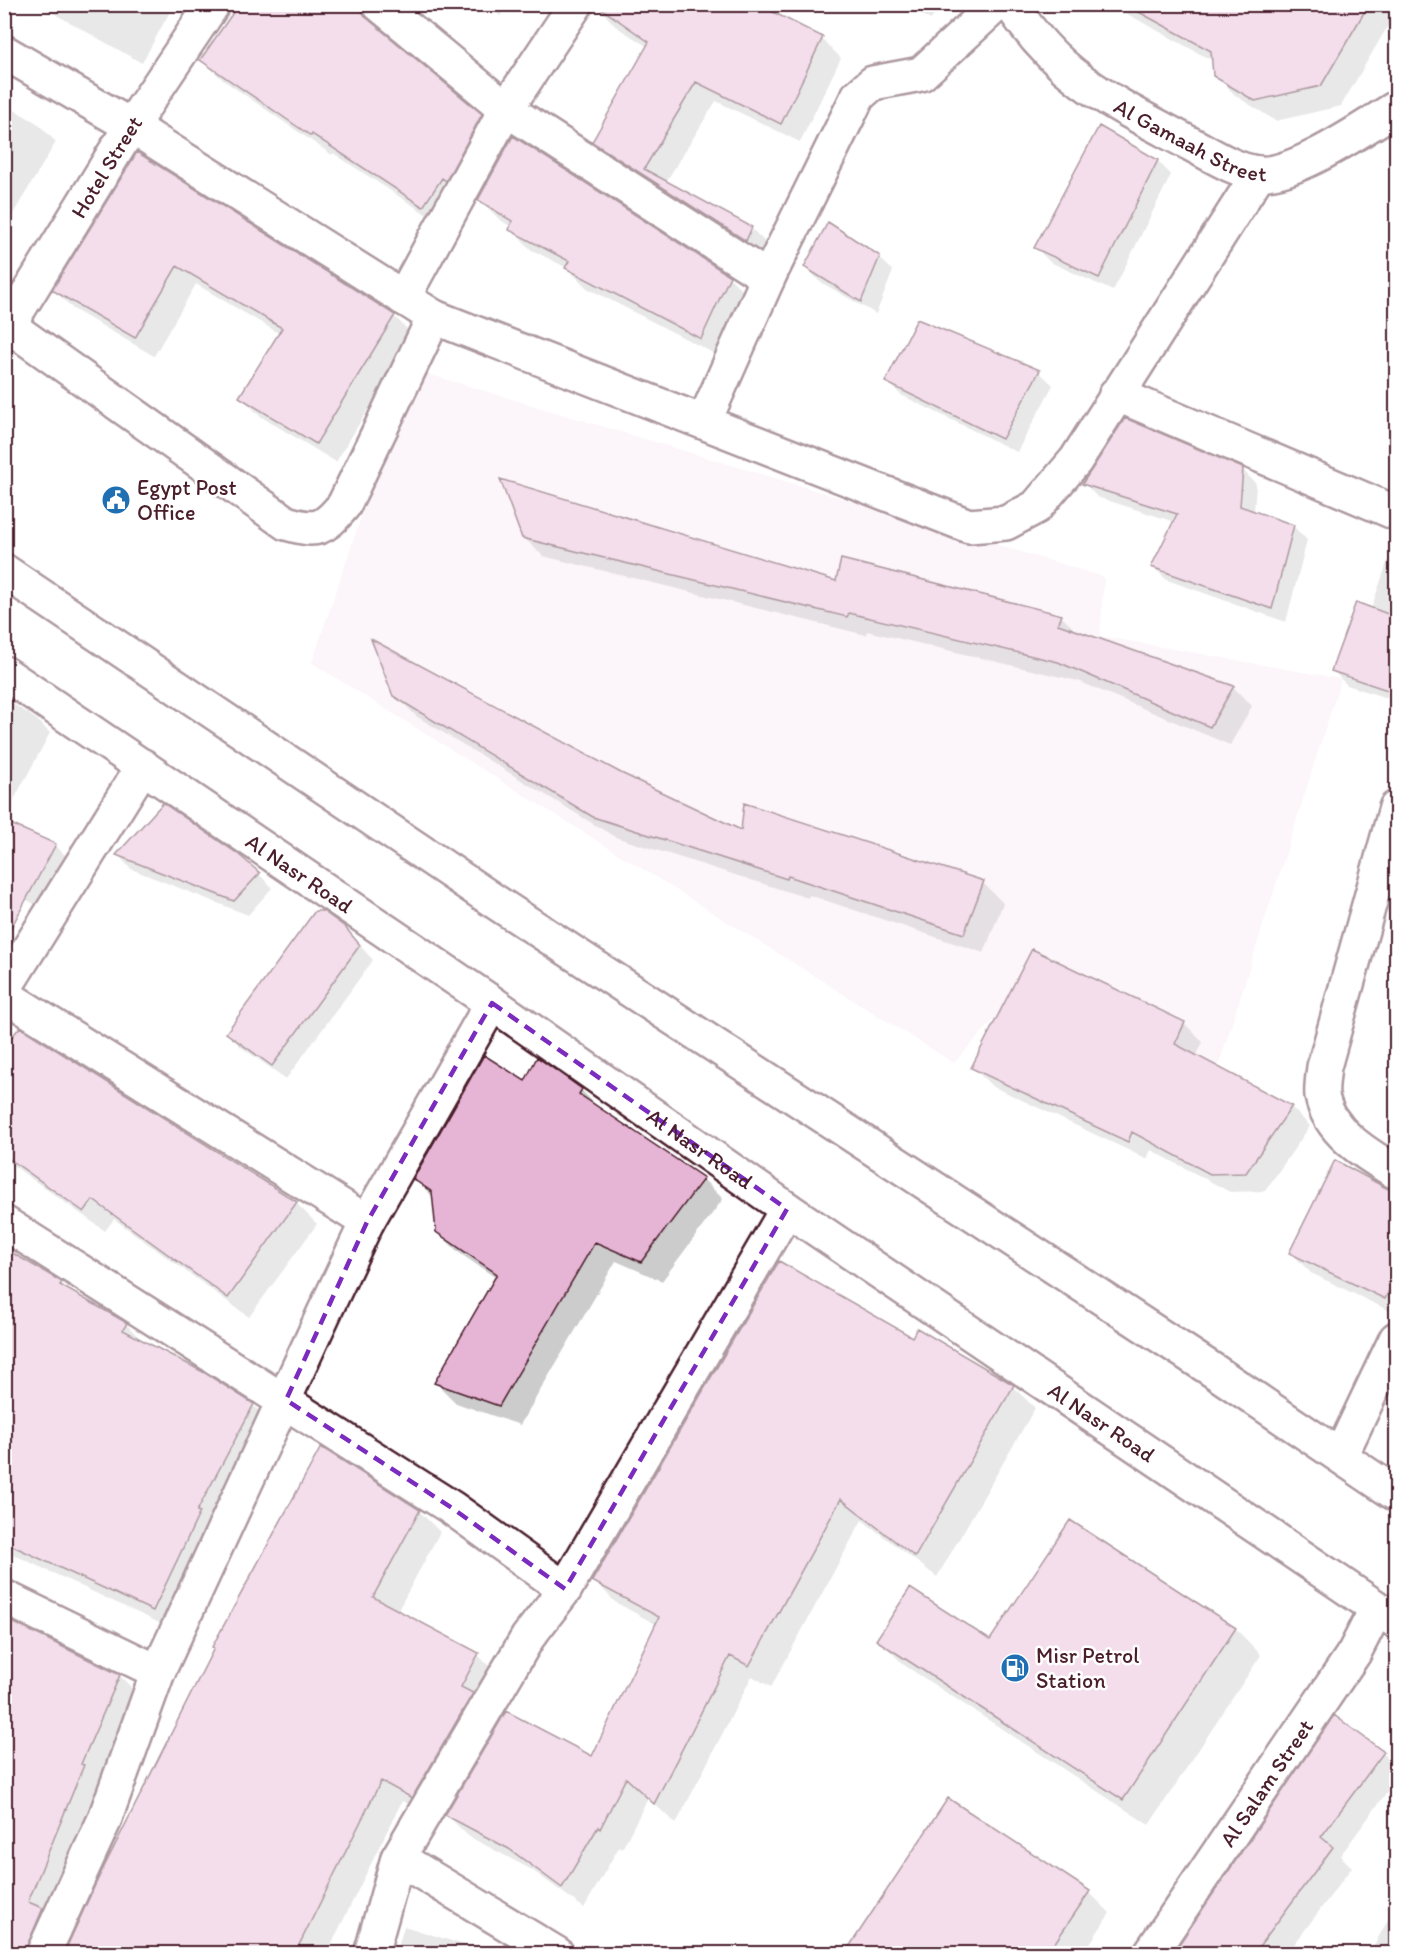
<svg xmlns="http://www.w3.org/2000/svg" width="1401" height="1958" font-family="Itim,sans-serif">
<rect width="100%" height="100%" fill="#fff"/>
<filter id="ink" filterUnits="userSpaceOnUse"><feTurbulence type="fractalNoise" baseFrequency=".0167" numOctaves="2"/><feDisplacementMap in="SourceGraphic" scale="12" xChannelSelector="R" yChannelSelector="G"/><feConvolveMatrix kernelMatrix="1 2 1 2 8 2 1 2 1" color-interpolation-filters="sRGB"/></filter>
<g filter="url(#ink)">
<path fill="#f8e9f2" d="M 411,369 L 1104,577 L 1100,636 L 1341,679 L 1218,1067 L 1037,973 L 954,1063 L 312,663 Z"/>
<path fill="#0003" d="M 37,4 L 174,4 L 142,63 Z
M 360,4 L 381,25 L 385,35 L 481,115 L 502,135 L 444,226 L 333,153 L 332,155 L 223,80 L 202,60 Z
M 486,4 L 508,4 L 500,16 Z
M 596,4 L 768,4 L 765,10 L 822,39 L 841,58 L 800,142 L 716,101 L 666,182 L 751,228 L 771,248 L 765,259 L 612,161 L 593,142 L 648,47 L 615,26 Z
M 903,4 L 940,4 L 931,20 Z
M 1109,4 L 1394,4 L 1396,12 L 1341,106 L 1276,121 L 1236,96 L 1215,75 L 1213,61 Z
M 4,104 L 37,123 L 56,142 L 4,229 Z
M 1100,128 L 1158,161 L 1171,175 L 1113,291 L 1050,262 L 1036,248 Z
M 138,154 L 394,316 L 413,335 L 336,462 L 260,416 L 241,397 L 280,334 L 196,284 L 154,356 L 73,309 L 54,290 Z
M 480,200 L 729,277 L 749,297 L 721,357 L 587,288 L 567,268 L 530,249 L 511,229 L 511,227 L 499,219 Z
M 879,257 L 893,271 L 876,314 L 819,281 L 806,267 Z
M 1039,372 L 1053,385 L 1017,452 L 901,395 L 887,381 Z
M 1242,469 L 1256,484 L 1254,512 L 1293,526 L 1307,540 L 1286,622 L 1167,580 L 1153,567 L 1175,522 L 1097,497 L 1084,483 Z
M 523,537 L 1061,616 L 1077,632 L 1233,687 L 1252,706 L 1230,745 L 1078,681 L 867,631 L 866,635 L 543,556 Z
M 1396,537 L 1396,701 L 1347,685 L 1333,671 L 1371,609 Z
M 395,695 L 620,774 L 743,832 L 983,883 L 1003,903 L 984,953 L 809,895 L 808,898 L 615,837 L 416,716 Z
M 4,698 L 36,719 L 50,733 L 11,805 L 4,802 Z
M 55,845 L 69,859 L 43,909 L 4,887 Z
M 118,855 L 259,874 L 272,888 L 248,915 L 131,869 Z
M 318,910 L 344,928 L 373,960 L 286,1079 L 241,1047 L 228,1033 Z
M 1184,1023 L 1203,1042 L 1196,1057 L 1291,1107 L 1310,1126 L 1265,1191 L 1230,1192 L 1151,1150 L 1147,1159 L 992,1086 L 973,1068 Z
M 20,1029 L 296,1203 L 317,1224 L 249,1317 L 114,1219 L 105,1231 L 4,1159 L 4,1049 Z
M 525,1083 L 581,1090 L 602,1111 L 703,1179 L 723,1199 L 662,1281 L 616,1261 L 520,1425 L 456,1403 L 436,1383 L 496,1278 L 458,1252 L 437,1231 L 434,1198 L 415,1179 Z
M 1386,1189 L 1396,1194 L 1396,1314 L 1311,1273 L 1291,1253 Z
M 4,1250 L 61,1283 L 71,1293 L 126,1324 L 143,1342 L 253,1405 L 271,1423 L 170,1628 L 4,1550 Z
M 918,1330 L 1013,1387 L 1035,1408 L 937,1577 L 862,1520 L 771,1687 L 752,1676 L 676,1824 L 648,1798 L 622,1849 L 619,1847 L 584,1908 L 532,1870 L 468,1836 L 447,1815 L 593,1758 L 657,1625 L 615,1602 L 594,1580 L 913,1339 Z
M 419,1511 L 440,1532 L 397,1612 L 478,1655 L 499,1676 L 433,1817 L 402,1801 L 327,1953 L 329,1954 L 66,1954 L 97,1885 Z
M 1070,1522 L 1236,1629 L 1261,1655 L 1149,1825 L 904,1665 L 878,1639 L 991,1642 Z
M 4,1619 L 120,1676 L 137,1693 L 98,1782 L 100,1784 L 47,1914 L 49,1954 L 4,1954 Z
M 1335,1718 L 1383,1753 L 1396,1767 L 1396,1780 L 1340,1856 L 1352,1867 L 1287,1954 L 1175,1954 Z
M 949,1800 L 1089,1892 L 1110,1913 L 1083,1954 L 846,1954 Z
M 1396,1906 L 1396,1954 L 1369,1954 Z
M 404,1926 L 493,1954 L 396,1954 Z"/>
<path fill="#e6b5d5" stroke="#4a1f2b" stroke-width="1.5" d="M 239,4 L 361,4 L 367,18 L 482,114 L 446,181 L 442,178 L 423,207 L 312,134 L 311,136 L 200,60 Z
M 595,4 L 757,4 L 823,37 L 781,124 L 696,82 L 644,169 L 752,227 L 746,241 L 592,142 L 649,42 Z
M 1124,4 L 1369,4 L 1321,86 L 1255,101 L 1213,76 L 1211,51 Z
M 1099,126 L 1158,160 L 1099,278 L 1034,248 Z
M 513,136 L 730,276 L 701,339 L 565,268 L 569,261 L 509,230 L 512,221 L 478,200 Z
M 137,152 L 395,315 L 316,444 L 239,397 L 282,328 L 177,266 L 135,338 L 52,290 Z
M 828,222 L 880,256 L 861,302 L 804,267 Z
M 917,319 L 1040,370 L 1002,439 L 885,382 Z
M 1125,418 L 1243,468 L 1240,506 L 1294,525 L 1272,609 L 1151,567 L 1177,514 L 1082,484 Z
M 500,479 L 836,581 L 841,559 L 1062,615 L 1058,624 L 1234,686 L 1210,727 L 1058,662 L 849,613 L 847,617 L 522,538 Z
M 1356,602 L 1396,617 L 1396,693 L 1331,671 Z
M 371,639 L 621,773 L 741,830 L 744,803 L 984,881 L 964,934 L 788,876 L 787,879 L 593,817 L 393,696 Z
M 163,803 L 238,854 L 260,873 L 234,901 L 116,855 Z
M 4,821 L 56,844 L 4,941 Z
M 315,911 L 323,911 L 345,927 L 360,945 L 272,1066 L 226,1033 Z
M 1032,949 L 1185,1022 L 1175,1044 L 1292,1106 L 1246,1173 L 1210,1174 L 1132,1132 L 1128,1142 L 971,1068 Z
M 20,1027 L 297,1202 L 228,1298 L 93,1200 L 84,1212 L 4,1155 L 4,1046 Z
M 484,1055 L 525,1081 L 537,1057 L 582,1089 L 579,1094 L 704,1178 L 641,1262 L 595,1242 L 499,1406 L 434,1383 L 497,1274 L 436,1232 L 432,1192 L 413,1179 Z
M 1335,1160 L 1386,1188 L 1396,1191 L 1396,1275 L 1385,1299 L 1289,1253 Z
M 4,1248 L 62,1282 L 60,1285 L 127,1323 L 123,1330 L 205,1373 L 254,1404 L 197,1511 L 200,1512 L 153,1611 L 4,1542 Z
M 779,1261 L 912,1337 L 917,1328 L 1014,1385 L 915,1557 L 841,1499 L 749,1666 L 730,1656 L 654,1804 L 626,1778 L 600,1829 L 598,1827 L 562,1888 L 509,1849 L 445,1815 L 506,1711 L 592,1756 L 659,1617 L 592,1581 Z
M 321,1447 L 420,1510 L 373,1597 L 479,1653 L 461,1687 L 473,1693 L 412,1798 L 381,1781 L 295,1953 L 64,1953 L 95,1885 L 214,1648 L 212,1647 Z
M 1070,1520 L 1236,1628 L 1123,1800 L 876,1640 L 910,1588 L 990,1640 Z
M 4,1618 L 120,1675 L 81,1764 L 84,1765 L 28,1902 L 43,1908 L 25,1951 L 9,1949 L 7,1953 L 4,1953 Z
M 1334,1715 L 1384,1752 L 1321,1837 L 1333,1847 L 1254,1953 L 1173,1953 Z
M 948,1798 L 1090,1891 L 1048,1953 L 845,1953 Z"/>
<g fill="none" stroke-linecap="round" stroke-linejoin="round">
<g stroke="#4a1f2b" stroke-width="38">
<g id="minor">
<path d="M 379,4 L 506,109 L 768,278"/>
<path id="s1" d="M 1011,4 C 1059,79 1112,102 1187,142 C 1209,153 1233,170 1258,173 C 1294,177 1365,127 1396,108"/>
<path d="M 4,52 L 131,126 L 434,317 L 969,526 L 1006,523 L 1036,507 L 1076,460 L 1259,173"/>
<path d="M 403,298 L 506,109 L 576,4"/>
<path d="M 9,326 L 286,523 C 317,532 323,530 344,505 L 434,317"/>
<path id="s2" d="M 4,333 L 131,126 L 213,4"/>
<path d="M 1116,394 L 1396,513"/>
<path d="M 704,422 L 768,278 L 858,96 L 873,83 L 921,74 L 997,4"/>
<path d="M 1396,808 L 1324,1067 C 1323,1076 1321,1087 1322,1096 C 1329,1133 1368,1155 1396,1172"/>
<path d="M 4,989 L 143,766"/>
<path d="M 4,995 L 367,1222"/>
<path d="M 4,1223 L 452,1508 L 565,1589"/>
<path d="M 1341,1455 L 1396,1339"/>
<path d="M 4,1597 L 158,1672"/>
<path d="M 43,1954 L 104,1821 L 158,1672 L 325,1311 L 367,1222 L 492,1003"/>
<path d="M 371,1954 L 398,1858"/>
<path d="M 557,1954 L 398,1858 L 528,1637 L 565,1589 L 787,1209"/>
<path id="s3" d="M 1150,1954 L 1354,1653 L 1376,1610"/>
</g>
</g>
<g stroke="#4a1f2b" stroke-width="38">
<g id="major">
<path d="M 4,571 L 500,905 L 1211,1369 L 1396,1494"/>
<path id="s4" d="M 4,673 L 492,1003 L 787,1209 L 1396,1621"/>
</g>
</g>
<use href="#minor" stroke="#fff" stroke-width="33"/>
<use href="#major" stroke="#fff" stroke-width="33"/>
</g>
</g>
<path d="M0 0H1401V1958H0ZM 492,1003 L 787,1209 L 565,1589 L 452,1508 L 286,1400 L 367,1222 Z" fill="#fff" fill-opacity=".55" fill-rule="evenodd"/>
<path fill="none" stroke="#7b2cbf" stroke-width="4.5" stroke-dasharray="12 8" stroke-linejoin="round" d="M 492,1003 L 787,1209 L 565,1589 L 452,1508 L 286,1400 L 367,1222 Z"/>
<defs>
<g id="civic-disc" transform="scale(1.5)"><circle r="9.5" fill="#1f6fb2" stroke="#fff"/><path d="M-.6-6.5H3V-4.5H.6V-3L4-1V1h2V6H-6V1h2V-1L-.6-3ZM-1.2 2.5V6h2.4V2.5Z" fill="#fff"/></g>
<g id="fuel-disc" transform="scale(1.5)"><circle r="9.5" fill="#1f6fb2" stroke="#fff"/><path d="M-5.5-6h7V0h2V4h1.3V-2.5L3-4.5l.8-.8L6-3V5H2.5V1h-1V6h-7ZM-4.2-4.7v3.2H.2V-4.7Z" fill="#fff"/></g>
</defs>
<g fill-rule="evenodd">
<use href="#civic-disc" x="116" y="500"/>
<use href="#fuel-disc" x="1015" y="1668"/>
</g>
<g text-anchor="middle" stroke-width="5" stroke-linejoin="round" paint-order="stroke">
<g font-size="22" fill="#4a1f2b" stroke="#fff">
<text dy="8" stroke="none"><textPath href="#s1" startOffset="230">Al Gamaah Street</textPath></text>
<text dy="8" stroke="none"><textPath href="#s2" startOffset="195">Hotel Street</textPath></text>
<text dy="8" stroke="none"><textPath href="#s4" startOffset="357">Al Nasr Road</textPath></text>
<text dy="8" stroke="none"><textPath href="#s4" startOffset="843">Al Nasr Road</textPath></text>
<text dy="8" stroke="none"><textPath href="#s4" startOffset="1329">Al Nasr Road</textPath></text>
<text dy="8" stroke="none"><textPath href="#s3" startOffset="207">Al Salam Street</textPath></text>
</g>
<g font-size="22" fill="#4a1f2b" stroke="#fff" text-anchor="start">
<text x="137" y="495">Egypt Post<tspan x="137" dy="25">Office</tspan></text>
<text x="1036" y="1663">Misr Petrol<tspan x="1036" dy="25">Station</tspan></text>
</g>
</g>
<rect width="1401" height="1958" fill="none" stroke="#fff" stroke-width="24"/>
<rect x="12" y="12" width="1377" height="1934" fill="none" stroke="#4a1f2b" stroke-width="2" filter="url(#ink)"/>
</svg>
